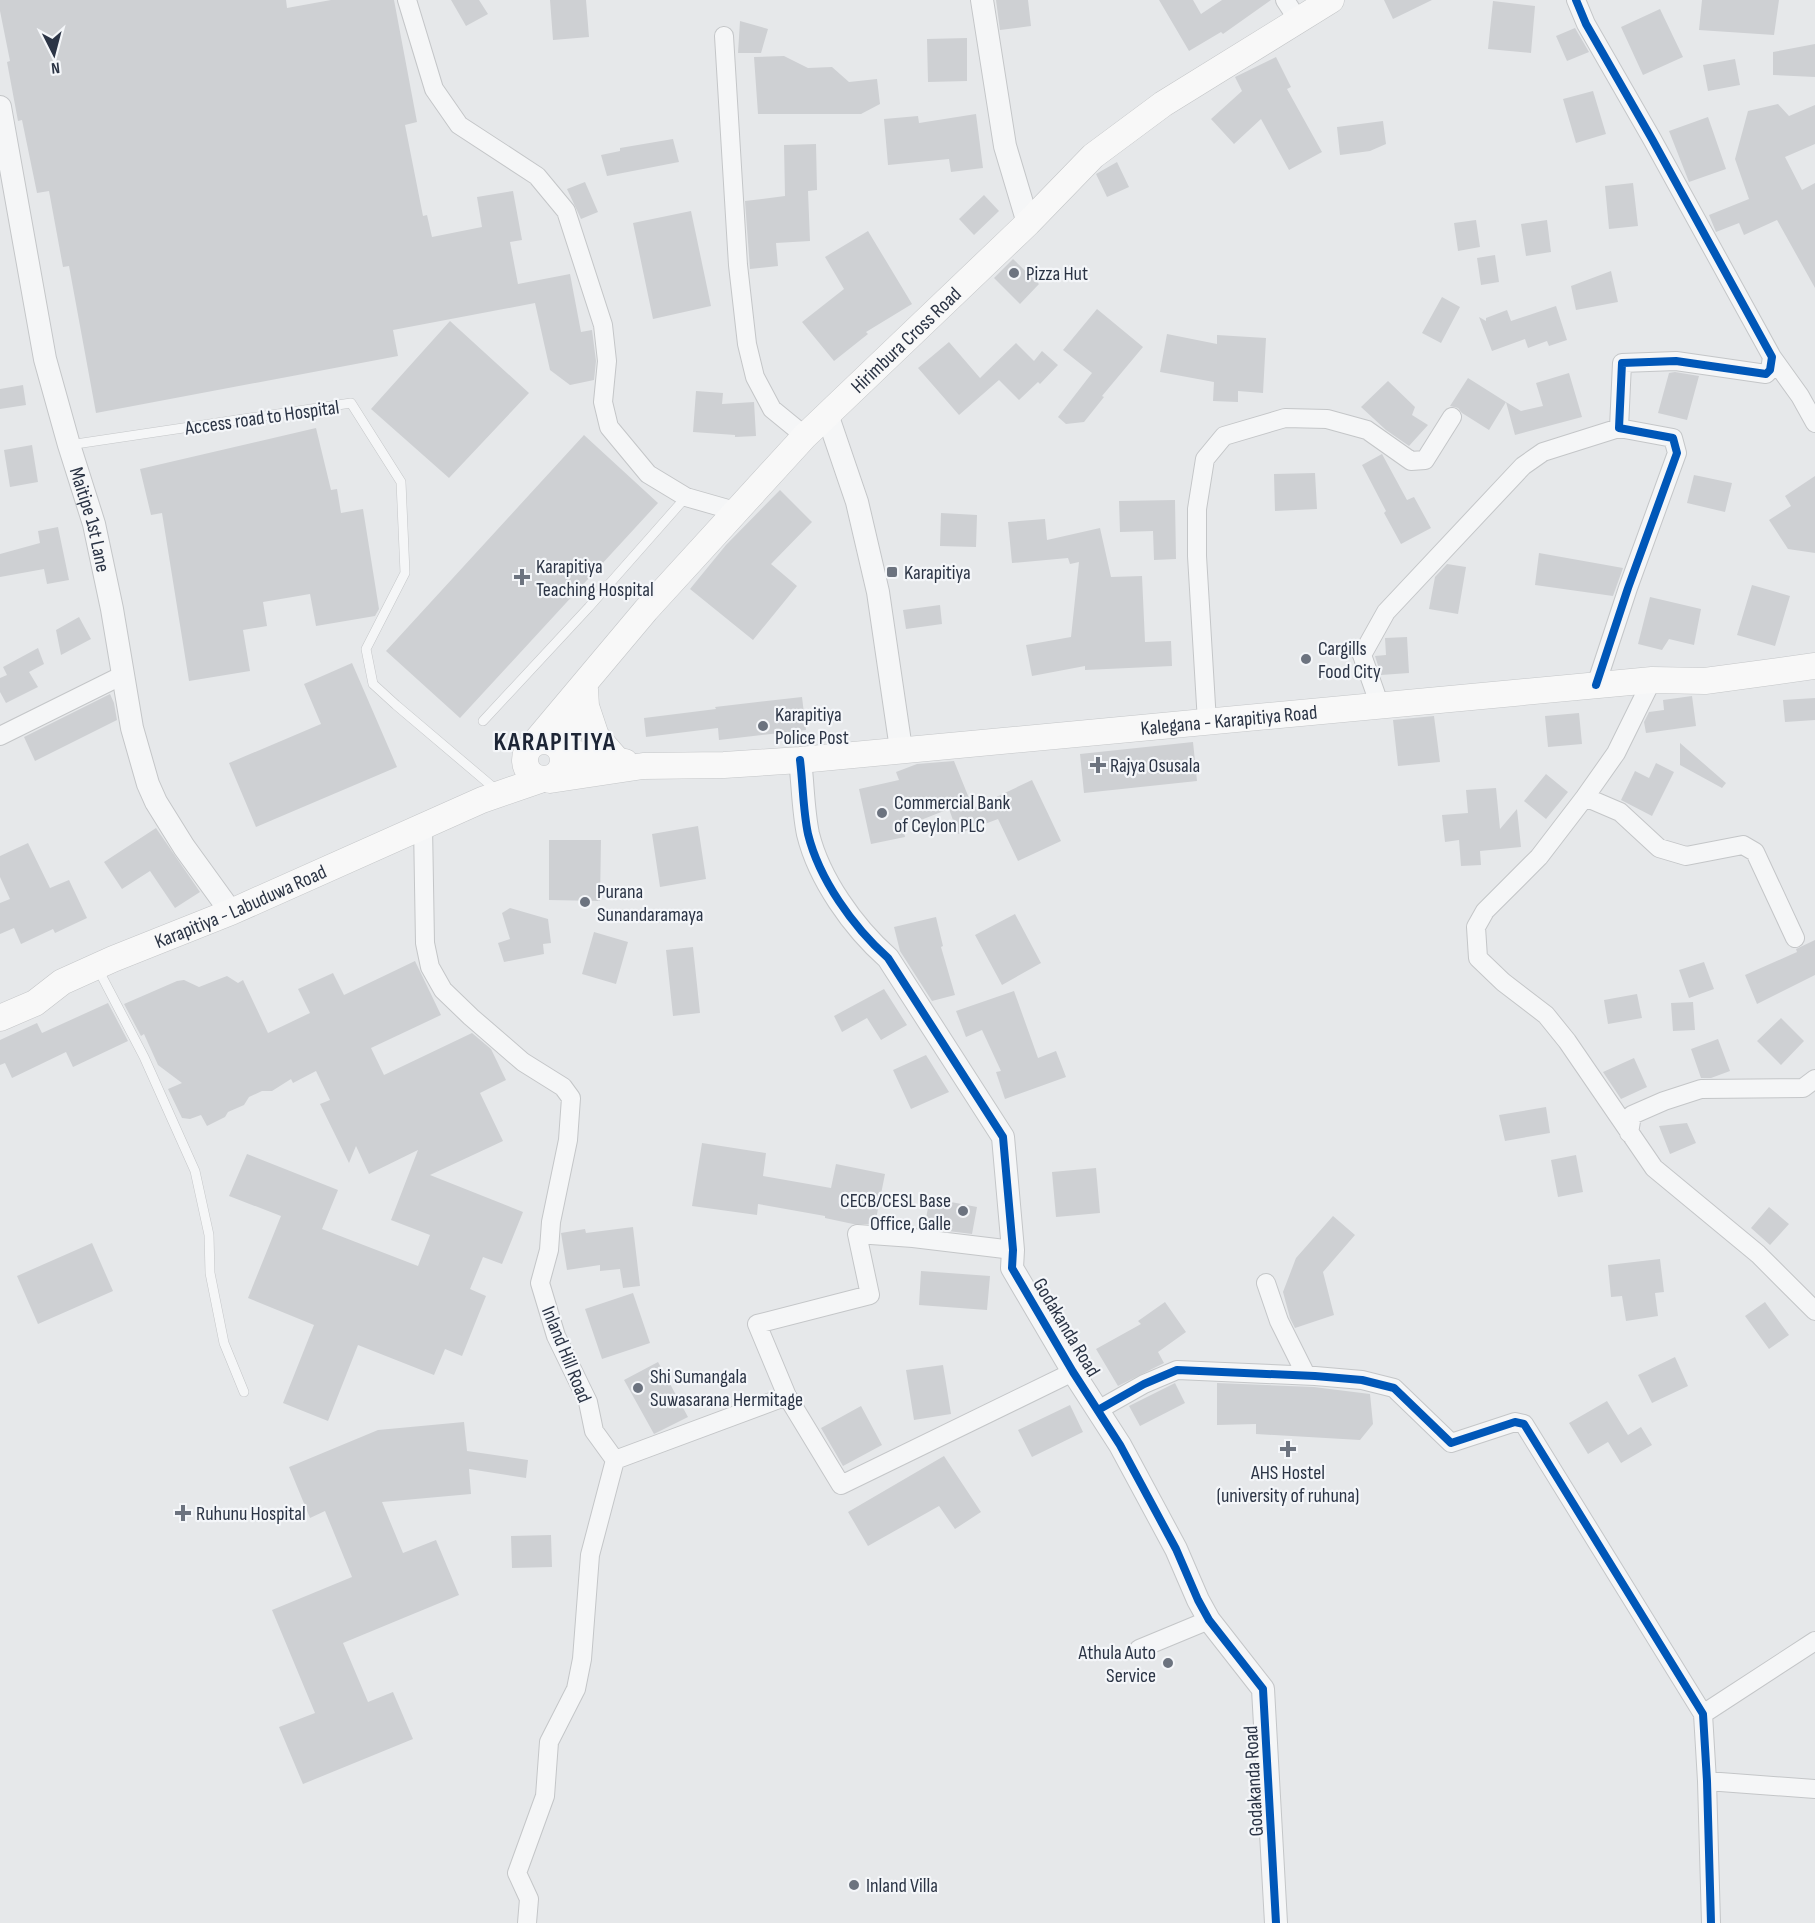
<svg xmlns="http://www.w3.org/2000/svg" width="1815" height="1923" font-family="'Sofia Sans Condensed',sans-serif">
<rect width="100%" height="100%" fill="#e6e8ea"/>
<path fill="#ced0d3" d="M 0,0 L 286,0 L 287,8 L 331,0 L 394,0 L 417,122 L 405,125 L 423,216 L 427,215 L 432,237 L 482,227 L 477,197 L 513,191 L 522,240 L 510,242 L 518,284 L 570,274 L 581,332 L 592,330 L 596,361 L 594,380 L 570,385 L 550,370 L 535,303 L 393,330 L 398,356 L 96,413 L 69,266 L 63,267 L 49,191 L 37,193 L 22,120 L 18,121 L 7,62 L 10,61 L 0,11 Z
M 451,0 L 479,0 L 488,14 L 466,26 Z
M 550,0 L 586,0 L 589,37 L 553,40 Z
M 996,0 L 1028,0 L 1031,26 L 1000,30 Z
M 1159,0 L 1193,0 L 1201,14 L 1222,0 L 1271,0 L 1223,34 L 1221,32 L 1189,51 Z
M 1384,0 L 1432,0 L 1393,19 Z
M 1702,0 L 1779,0 L 1774,35 L 1699,30 Z
M 1493,1 L 1535,6 L 1531,53 L 1488,49 Z
M 1660,9 L 1683,57 L 1643,75 L 1621,27 Z
M 740,21 L 768,29 L 761,53 L 738,53 Z
M 1575,28 L 1589,52 L 1567,61 L 1556,36 Z
M 967,38 L 967,81 L 928,82 L 927,39 Z
M 1815,44 L 1815,77 L 1773,75 L 1773,52 Z
M 784,56 L 808,68 L 832,67 L 849,82 L 877,79 L 880,104 L 861,114 L 758,114 L 754,57 Z
M 1276,57 L 1291,87 L 1287,89 L 1322,152 L 1289,170 L 1261,119 L 1234,144 L 1211,119 L 1242,91 L 1235,77 Z
M 1735,59 L 1740,85 L 1708,91 L 1703,65 Z
M 1593,91 L 1606,134 L 1576,143 L 1563,99 Z
M 1778,104 L 1789,116 L 1815,105 L 1815,144 L 1785,157 L 1802,190 L 1815,183 L 1815,288 L 1777,220 L 1744,235 L 1739,223 L 1716,232 L 1709,215 L 1749,199 L 1735,159 L 1748,111 Z
M 976,114 L 983,168 L 951,172 L 949,159 L 888,165 L 884,119 L 918,116 L 919,123 Z
M 1708,117 L 1726,169 L 1689,182 L 1669,131 Z
M 1383,121 L 1386,144 L 1370,151 L 1340,155 L 1337,127 Z
M 673,139 L 679,162 L 607,176 L 601,155 L 620,151 L 620,148 Z
M 816,144 L 817,190 L 808,191 L 810,241 L 776,243 L 778,266 L 750,269 L 745,201 L 785,196 L 784,145 Z
M 1117,162 L 1129,187 L 1107,197 L 1096,174 Z
M 585,182 L 598,212 L 581,219 L 567,189 Z
M 1633,183 L 1638,226 L 1609,229 L 1605,186 Z
M 984,195 L 999,211 L 974,235 L 959,219 Z
M 691,211 L 711,306 L 653,319 L 633,223 Z
M 1476,220 L 1480,247 L 1458,251 L 1454,223 Z
M 1547,220 L 1551,252 L 1526,256 L 1521,224 Z
M 868,231 L 912,304 L 866,332 L 868,334 L 834,361 L 802,322 L 844,289 L 825,257 Z
M 1495,255 L 1499,282 L 1481,285 L 1477,258 Z
M 1013,259 L 1039,284 L 1020,304 L 994,278 Z
M 1611,271 L 1618,302 L 1576,310 L 1571,286 Z
M 1442,297 L 1460,307 L 1441,343 L 1422,333 Z
M 1556,306 L 1567,340 L 1549,346 L 1547,341 L 1528,348 L 1525,339 L 1492,351 L 1479,317 L 1486,321 L 1486,318 L 1507,310 L 1511,321 Z
M 1097,309 L 1143,347 L 1102,396 L 1104,397 L 1084,422 L 1066,424 L 1058,417 L 1092,373 L 1063,350 Z
M 450,321 L 529,393 L 449,478 L 371,409 Z
M 1167,334 L 1217,344 L 1217,335 L 1266,338 L 1263,393 L 1238,391 L 1238,402 L 1213,401 L 1214,382 L 1160,372 Z
M 949,342 L 980,378 L 1016,343 L 1034,361 L 1042,351 L 1058,365 L 1040,384 L 1038,382 L 1019,400 L 999,380 L 959,415 L 918,368 Z
M 1675,372 L 1699,376 L 1687,420 L 1658,413 L 1669,373 Z
M 1569,373 L 1582,417 L 1515,435 L 1506,402 L 1521,411 L 1543,406 L 1536,383 Z
M 1468,378 L 1506,402 L 1489,430 L 1462,413 L 1458,408 L 1450,406 Z
M 1388,381 L 1415,407 L 1412,415 L 1428,425 L 1409,446 L 1386,430 L 1361,407 Z
M 23,385 L 26,405 L 0,409 L 0,389 Z
M 696,391 L 723,393 L 722,404 L 754,402 L 756,436 L 735,437 L 735,435 L 693,432 Z
M 316,428 L 331,490 L 337,489 L 341,513 L 363,509 L 379,609 L 375,616 L 316,626 L 310,594 L 263,602 L 267,626 L 243,630 L 250,671 L 189,681 L 162,513 L 151,515 L 140,469 Z
M 584,435 L 658,503 L 460,718 L 386,651 Z
M 32,445 L 38,482 L 10,487 L 4,450 Z
M 1382,454 L 1407,500 L 1414,497 L 1431,528 L 1401,544 L 1384,513 L 1386,511 L 1362,465 Z
M 1315,473 L 1317,509 L 1275,511 L 1274,474 Z
M 1694,475 L 1732,483 L 1725,512 L 1687,503 Z
M 1815,476 L 1815,553 L 1788,549 L 1769,520 L 1791,506 L 1785,496 Z
M 780,490 L 812,522 L 771,564 L 797,586 L 753,640 L 690,589 L 726,545 Z
M 1175,500 L 1176,559 L 1154,560 L 1153,531 L 1120,532 L 1119,501 Z
M 941,513 L 977,515 L 976,547 L 940,546 Z
M 1045,519 L 1047,540 L 1100,528 L 1111,577 L 1142,576 L 1145,642 L 1171,641 L 1172,666 L 1085,670 L 1085,666 L 1032,676 L 1026,645 L 1071,637 L 1079,562 L 1070,564 L 1068,558 L 1012,563 L 1008,522 Z
M 58,527 L 69,580 L 47,584 L 44,569 L 0,577 L 0,554 L 40,543 L 38,531 Z
M 1539,553 L 1623,568 L 1613,596 L 1535,585 Z
M 1447,564 L 1466,567 L 1458,614 L 1429,609 L 1435,577 Z
M 1752,585 L 1790,596 L 1775,646 L 1737,635 Z
M 1650,597 L 1701,609 L 1694,645 L 1669,639 L 1662,650 L 1638,644 Z
M 940,605 L 942,624 L 906,629 L 903,610 Z
M 79,617 L 91,639 L 61,655 L 56,630 Z
M 1407,637 L 1409,673 L 1381,675 L 1375,656 L 1386,655 L 1385,638 Z
M 38,648 L 44,664 L 29,672 L 38,687 L 6,703 L 0,692 L 0,678 L 7,675 L 3,667 Z
M 352,663 L 397,767 L 256,827 L 229,763 L 321,724 L 304,684 Z
M 110,694 L 114,703 L 117,720 L 35,761 L 24,737 Z
M 1692,696 L 1696,726 L 1646,733 L 1644,722 L 1649,712 L 1664,710 L 1663,700 Z
M 802,697 L 806,730 L 719,740 L 718,728 L 646,737 L 644,718 L 716,709 L 715,707 Z
M 1815,698 L 1815,720 L 1785,722 L 1783,700 Z
M 1579,713 L 1582,744 L 1548,747 L 1545,716 Z
M 1434,716 L 1440,762 L 1398,766 L 1393,720 Z
M 1193,742 L 1197,781 L 1084,793 L 1080,754 Z
M 1680,743 L 1726,783 L 1722,788 L 1680,765 Z
M 954,761 L 973,808 L 1032,780 L 1061,841 L 1018,861 L 998,819 L 958,834 L 949,809 L 903,827 L 905,837 L 871,844 L 859,789 L 899,780 L 896,772 L 917,764 Z
M 1656,763 L 1674,772 L 1652,816 L 1621,800 L 1635,771 L 1649,778 Z
M 1546,774 L 1568,792 L 1546,819 L 1524,801 Z
M 1496,788 L 1500,829 L 1517,809 L 1521,847 L 1480,851 L 1481,865 L 1461,866 L 1459,840 L 1445,842 L 1442,815 L 1468,813 L 1466,790 Z
M 698,826 L 706,879 L 660,887 L 652,834 Z
M 156,828 L 200,892 L 175,908 L 150,871 L 122,889 L 104,862 Z
M 549,840 L 601,840 L 600,901 L 549,900 Z
M 28,843 L 50,888 L 69,880 L 87,918 L 55,933 L 53,929 L 21,944 L 14,928 L 0,934 L 0,903 L 10,899 L 0,877 L 0,856 Z
M 510,908 L 548,919 L 551,943 L 543,944 L 544,954 L 504,962 L 498,943 L 510,939 L 502,913 Z
M 1015,914 L 1041,963 L 1002,985 L 975,935 Z
M 936,917 L 943,946 L 941,947 L 955,995 L 932,1001 L 900,951 L 894,927 Z
M 594,932 L 628,942 L 616,984 L 582,974 Z
M 1815,940 L 1815,975 L 1757,1004 L 1745,975 L 1797,952 L 1796,949 Z
M 693,947 L 700,1013 L 673,1016 L 666,950 Z
M 415,961 L 441,1015 L 371,1048 L 384,1075 L 472,1033 L 491,1049 L 506,1080 L 480,1093 L 503,1141 L 430,1175 L 523,1212 L 502,1264 L 483,1257 L 470,1289 L 486,1296 L 462,1356 L 445,1349 L 434,1375 L 358,1345 L 328,1421 L 283,1403 L 314,1325 L 248,1298 L 281,1216 L 229,1196 L 247,1154 L 338,1190 L 322,1229 L 418,1266 L 430,1235 L 391,1220 L 418,1150 L 369,1174 L 356,1146 L 349,1163 L 320,1104 L 330,1100 L 316,1071 L 293,1083 L 291,1079 L 272,1091 L 262,1091 L 249,1097 L 244,1105 L 228,1112 L 225,1117 L 207,1126 L 201,1115 L 190,1119 L 182,1118 L 168,1089 L 182,1083 L 158,1065 L 144,1034 L 141,1036 L 124,1004 L 177,981 L 184,980 L 199,987 L 227,976 L 238,983 L 243,980 L 268,1033 L 310,1013 L 298,989 L 333,973 L 344,995 Z
M 1704,962 L 1714,989 L 1689,998 L 1679,970 Z
M 884,989 L 907,1025 L 881,1040 L 867,1018 L 842,1032 L 834,1016 Z
M 1014,991 L 1038,1058 L 1056,1051 L 1066,1077 L 1005,1099 L 996,1072 L 1001,1071 L 982,1030 L 966,1037 L 956,1011 Z
M 1637,994 L 1642,1018 L 1608,1024 L 1604,1000 Z
M 1693,1002 L 1695,1030 L 1673,1031 L 1671,1003 Z
M 108,1003 L 128,1041 L 73,1067 L 66,1052 L 12,1078 L 5,1063 L 0,1065 L 0,1040 L 37,1023 L 42,1033 Z
M 1781,1018 L 1804,1041 L 1781,1065 L 1757,1041 Z
M 1718,1039 L 1730,1071 L 1711,1078 L 1701,1078 L 1691,1049 Z
M 926,1055 L 949,1092 L 911,1109 L 893,1070 Z
M 1634,1058 L 1647,1087 L 1621,1099 L 1603,1072 Z
M 1546,1107 L 1550,1133 L 1505,1141 L 1499,1115 Z
M 1687,1123 L 1696,1143 L 1670,1154 L 1659,1126 Z
M 702,1143 L 766,1153 L 763,1176 L 831,1188 L 836,1164 L 885,1174 L 875,1224 L 853,1224 L 825,1218 L 825,1216 L 758,1204 L 757,1215 L 692,1206 Z
M 1576,1155 L 1583,1192 L 1558,1197 L 1551,1160 Z
M 1096,1168 L 1100,1213 L 1056,1217 L 1052,1172 Z
M 930,1198 L 977,1207 L 972,1234 L 924,1228 Z
M 1769,1207 L 1789,1224 L 1770,1245 L 1751,1228 Z
M 1333,1216 L 1355,1235 L 1323,1272 L 1334,1315 L 1295,1328 L 1290,1318 L 1283,1292 L 1296,1258 Z
M 633,1227 L 640,1286 L 623,1288 L 620,1269 L 600,1271 L 600,1265 L 567,1270 L 561,1233 L 585,1229 L 586,1233 Z
M 92,1243 L 113,1291 L 38,1324 L 17,1276 Z
M 1660,1259 L 1664,1292 L 1655,1293 L 1658,1316 L 1626,1321 L 1622,1296 L 1611,1297 L 1608,1265 Z
M 921,1271 L 990,1276 L 987,1310 L 919,1305 Z
M 633,1293 L 650,1343 L 602,1359 L 585,1309 Z
M 1165,1302 L 1186,1332 L 1158,1352 L 1164,1363 L 1118,1386 L 1096,1349 L 1141,1324 L 1138,1321 Z
M 1765,1302 L 1789,1335 L 1769,1349 L 1745,1316 Z
M 1675,1357 L 1688,1386 L 1652,1403 L 1638,1375 Z
M 658,1362 L 688,1417 L 654,1434 L 624,1380 Z
M 943,1365 L 951,1414 L 914,1420 L 906,1370 Z
M 1175,1383 L 1185,1403 L 1140,1426 L 1129,1406 Z
M 1217,1383 L 1314,1387 L 1370,1394 L 1373,1424 L 1360,1440 L 1256,1434 L 1256,1424 L 1217,1425 Z
M 1607,1401 L 1628,1435 L 1641,1427 L 1652,1445 L 1621,1463 L 1608,1442 L 1588,1454 L 1569,1423 Z
M 1070,1405 L 1083,1432 L 1032,1457 L 1018,1430 Z
M 861,1406 L 882,1445 L 843,1466 L 821,1428 Z
M 464,1422 L 467,1451 L 528,1460 L 526,1478 L 469,1469 L 471,1494 L 382,1502 L 403,1553 L 436,1540 L 459,1595 L 343,1643 L 368,1702 L 393,1692 L 413,1739 L 303,1784 L 279,1727 L 315,1713 L 272,1610 L 352,1577 L 325,1511 L 310,1518 L 289,1467 L 378,1430 Z
M 944,1456 L 981,1512 L 955,1529 L 939,1506 L 868,1546 L 848,1512 Z
M 551,1535 L 552,1567 L 512,1568 L 511,1536 Z"/>
<g fill="none" stroke-linecap="round" stroke-linejoin="round">
<g stroke="#c4c6c8" stroke-width="10">
<path id="service" d="M 69,445 L 351,403 L 401,482 L 405,573 L 366,649 L 373,684 L 396,705 L 494,788
M 483,721 L 589,607 L 686,497
M 98,969 L 144,1057 L 195,1171 L 209,1235 L 210,1273 L 224,1343 L 244,1392"/>
</g>
<g stroke="#c4c6c8" stroke-width="20">
<path id="minor" d="M 407,0 L 434,89 L 459,125 L 537,176 L 566,211 L 603,325 L 607,361 L 603,402 L 609,427 L 648,474 L 686,497 L 735,511
M 1285,0 L 1298,20
M 1576,0 L 1586,24 L 1652,139 L 1772,357 L 1770,370 L 1766,374 L 1676,361 L 1622,363 L 1619,428 L 1673,438 L 1677,453 L 1628,588 L 1596,685
M 724,36 L 738,265 L 747,344 L 755,377 L 772,409 L 805,436
M 1772,357 L 1800,396 L 1815,423
M 1652,680 L 1616,753 L 1585,797 L 1539,857 L 1485,911 L 1476,927 L 1478,958 L 1503,982 L 1546,1015 L 1567,1041 L 1654,1168 L 1758,1254 L 1815,1311
M 1380,706 L 1362,655 L 1386,612 L 1523,466 L 1543,452 L 1619,428
M 1207,722 L 1197,556 L 1197,509 L 1205,459 L 1224,436 L 1285,418 L 1327,419 L 1367,430 L 1411,461 L 1425,460 L 1452,417
M 0,736 L 123,675
M 1585,797 L 1620,812 L 1659,848 L 1686,856 L 1743,845 L 1755,852 L 1795,938
M 423,826 L 425,943 L 430,967 L 443,990 L 471,1017 L 523,1062 L 563,1087 L 571,1098 L 568,1140 L 551,1222 L 549,1250 L 540,1283 L 556,1336 L 588,1402 L 594,1431 L 615,1460
M 1629,1133 L 1632,1115 L 1664,1101 L 1701,1089 L 1803,1088 L 1815,1079
M 1266,1283 L 1279,1321 L 1306,1375
M 787,1396 L 757,1324 L 870,1295 L 857,1234 L 913,1238 L 1013,1250
M 1098,1410 L 1144,1384 L 1177,1370 L 1315,1376 L 1362,1380 L 1394,1388 L 1451,1443 L 1515,1422 L 1524,1424 L 1703,1714 L 1707,1781 L 1711,1923
M 615,1460 L 787,1396 L 841,1485 L 1073,1372
M 1139,1649 L 1209,1620
M 1703,1714 L 1815,1641
M 1707,1781 L 1815,1789
M 527,1923 L 529,1899 L 517,1873 L 545,1796 L 549,1742 L 576,1689 L 582,1659 L 590,1555 L 615,1460"/>
</g>
<g stroke="#c4c6c8" stroke-width="24">
<g id="tertiary">
<path d="M 982,0 L 1005,146 L 1028,223"/>
<path id="s1" d="M 0,107 L 45,359 L 69,445 L 94,524 L 112,609 L 132,728 L 148,784 L 156,802 L 184,847 L 231,912"/>
<path d="M 827,414 L 857,502 L 878,592 L 901,749"/>
<path d="M 800,760 C 803,784 803,810 808,834 C 819,879 853,927 888,958 L 1003,1137 L 1013,1250 L 1012,1268 L 1073,1372 L 1120,1445 L 1176,1549 L 1198,1600 L 1209,1620 L 1263,1689 L 1276,1923"/>
</g>
</g>
<g stroke="#c4c6c8" stroke-width="27">
<g id="secondary">
<path d="M 585,690 L 586,706 L 596,736 L 617,760"/>
<circle cx="544" cy="760" r="19"/>
<path id="s2" d="M 536,741 L 646,610 L 805,436 L 1028,223 L 1093,156 L 1163,104 L 1331,0"/>
<path d="M 563,751 L 584,693"/>
<path d="M 564,754 L 573,753 L 625,762"/>
<path id="s3" d="M 550,780 L 643,766 L 724,765 L 800,760 L 1652,680 L 1705,681 L 1815,666"/>
<path id="s4" d="M 0,1018 L 35,1003 L 62,982 L 113,959 L 231,912 L 482,800 L 540,780"/>
</g>
</g>
<use href="#service" stroke="#f5f6f7" stroke-width="9"/>
<use href="#minor" stroke="#f5f6f7" stroke-width="18"/>
<use href="#tertiary" stroke="#f5f6f7" stroke-width="22"/>
<use href="#secondary" stroke="#f8f8f8" stroke-width="26"/>
<g stroke="#f4f6f9" stroke-width="11">
<path id="cycleway" d="M 1576,0 L 1586,24 L 1652,139 L 1772,357 L 1770,370 L 1766,374 L 1676,361 L 1622,363 L 1619,428 L 1673,438 L 1677,453 L 1628,588 L 1596,685
M 800,760 C 803,784 803,810 808,834 C 819,879 853,927 888,958 L 1003,1137 L 1013,1250 L 1012,1268 L 1073,1372 L 1120,1445 L 1176,1549 L 1198,1600 L 1209,1620 L 1263,1689 L 1276,1923
M 1098,1410 L 1144,1384 L 1177,1370 L 1315,1376 L 1362,1380 L 1394,1388 L 1451,1443 L 1515,1422 L 1524,1424 L 1703,1714 L 1707,1781 L 1711,1923"/>
</g>
<use href="#cycleway" stroke="#0057b8" stroke-width="8"/>
</g>
<g fill="#6c737f" stroke="#f4f6f9" stroke-width="2">
<circle cx="1014" cy="273" r="6"/>
<rect x="886" y="566" width="12" height="12" rx="3"/>
<path d="M519 568h6v6h6v6h-6v6h-6v-6h-6v-6h6z"/>
<circle cx="1306" cy="659" r="6"/>
<circle cx="763" cy="726" r="6"/>
<path d="M1095 756h6v6h6v6h-6v6h-6v-6h-6v-6h6z"/>
<circle cx="882" cy="813" r="6"/>
<circle cx="585" cy="902" r="6"/>
<circle cx="963" cy="1211" r="6"/>
<circle cx="638" cy="1388" r="6"/>
<path d="M1285 1440h6v6h6v6h-6v6h-6v-6h-6v-6h6z"/>
<path d="M180 1504h6v6h6v6h-6v6h-6v-6h-6v-6h6z"/>
<circle cx="1168" cy="1663" r="6"/>
<circle cx="854" cy="1885" r="6"/>
</g>
<g text-anchor="middle" stroke-width="4.5" stroke-linejoin="round" paint-order="stroke">
<g font-size="20" fill="#2b3445" stroke="#f4f6f9" text-anchor="start">
<text x="1026" y="280">Pizza Hut</text>
<text x="536" y="573">Karapitiya<tspan x="536" dy="23">Teaching Hospital</tspan></text>
<text x="904" y="579">Karapitiya</text>
<text x="1318" y="655">Cargills<tspan x="1318" dy="23">Food City</tspan></text>
<text x="775" y="721">Karapitiya<tspan x="775" dy="23">Police Post</tspan></text>
<text x="1110" y="772">Rajya Osusala</text>
<text x="894" y="809">Commercial Bank<tspan x="894" dy="23">of Ceylon PLC</tspan></text>
<text x="597" y="898">Purana<tspan x="597" dy="23">Sunandaramaya</tspan></text>
<text x="951" y="1207" text-anchor="end">CECB/CESL Base<tspan x="951" dy="23">Office, Galle</tspan></text>
<text x="650" y="1383">Shi Sumangala<tspan x="650" dy="23">Suwasarana Hermitage</tspan></text>
<text x="1288" y="1479" text-anchor="middle">AHS Hostel<tspan x="1288" dy="23">(university of ruhuna)</tspan></text>
<text x="196" y="1520">Ruhunu Hospital</text>
<text x="1156" y="1659" text-anchor="end">Athula Auto<tspan x="1156" dy="23">Service</tspan></text>
<text x="866" y="1892">Inland Villa</text>
</g>
<g font-size="20" fill="#2b3445" stroke="#f4f6f9">
<text dy="7" stroke="none"><textPath href="#s2" startOffset="546">Hirimbura Cross Road</textPath></text>
<text transform="translate(262 417) rotate(-8)" y="7">Access road to Hospital</text>
<text dy="7" stroke="none"><textPath href="#s1" startOffset="423">Maitipe 1st Lane</textPath></text>
<text dy="7" stroke="none"><textPath href="#s3" startOffset="682">Kalegana - Karapitiya Road</textPath></text>
<text dy="7" stroke="none"><textPath href="#s4" startOffset="266">Karapitiya - Labuduwa Road</textPath></text>
<text transform="translate(1067 1327) rotate(59)" y="7">Godakanda Road</text>
<text transform="translate(567 1354) rotate(68)" y="7">Inland Hill Road</text>
<text transform="translate(1253 1781) rotate(-93)" y="7">Godakanda Road</text>
</g>
<g font-size="26" font-weight="bold" letter-spacing="1.5" fill="#1d2536" stroke="#f4f6f9">
<text x="555" y="750">KARAPITIYA</text>
</g>
</g>
<g transform="translate(54 54) rotate(174)" stroke="#f4f6f9" stroke-width="4.5" paint-order="stroke">
<path d="M0-4.5L10 22L0 15L-10 22Z" fill="#2b3445"/>
<text y="-9" font-size="16" font-weight="bold" text-anchor="middle" fill="#2b3445">N</text>
</g>
</svg>
